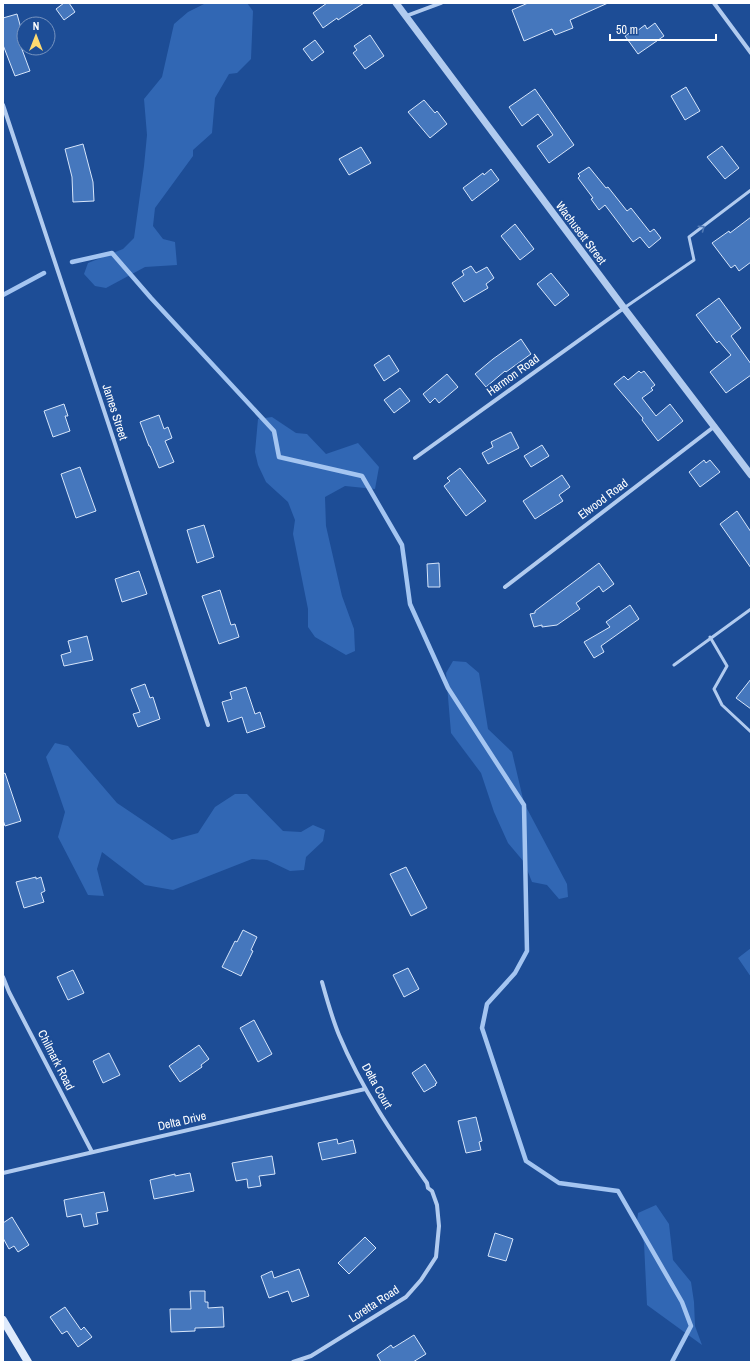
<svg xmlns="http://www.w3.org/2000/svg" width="754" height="1365" font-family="'Archivo Narrow',sans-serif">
<rect width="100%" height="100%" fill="#1d4d96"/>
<path fill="#3167b4" d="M 206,3 L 247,3 L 253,11 L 251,59 L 237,73 L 229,74 L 215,98 L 212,133 L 193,150 L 193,156 L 155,208 L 153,226 L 163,239 L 175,242 L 177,265 L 145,267 L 106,288 L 95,286 L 84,274 L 88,263 L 123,249 L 134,238 L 144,166 L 147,135 L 144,99 L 162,77 L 174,24 L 188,12 Z
M 272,417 L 296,433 L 307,434 L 326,454 L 358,443 L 379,467 L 375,489 L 345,486 L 325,497 L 326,526 L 342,596 L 354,629 L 355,651 L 346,655 L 315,637 L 308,627 L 308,609 L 293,534 L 295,520 L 288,502 L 266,482 L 258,465 L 255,452 L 258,419 Z
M 453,661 L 466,662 L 479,673 L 488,729 L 512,752 L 524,803 L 567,884 L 568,897 L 559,899 L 547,885 L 532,882 L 524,862 L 508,843 L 494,812 L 481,773 L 451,733 L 446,673 Z
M 55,743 L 68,746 L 117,803 L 172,840 L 198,833 L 215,807 L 235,794 L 247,794 L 283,831 L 301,832 L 313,825 L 325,830 L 323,841 L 306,857 L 304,870 L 290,871 L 267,860 L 252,859 L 173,890 L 145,885 L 102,852 L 97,869 L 104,896 L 88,895 L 58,837 L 65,812 L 46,757 Z
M 751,948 L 751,977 L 738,958 Z
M 656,1205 L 669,1224 L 673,1260 L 691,1282 L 694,1302 L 695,1326 L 702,1345 L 647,1305 L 644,1243 L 637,1221 L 638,1213 Z"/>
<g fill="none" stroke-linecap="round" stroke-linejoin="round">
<path stroke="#a4c5f1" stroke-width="4.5" d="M 72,262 L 112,253 L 151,298 L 274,431 L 279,457 L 362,476 L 402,545 L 410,604 L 448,688 L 524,805 L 527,951 L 515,973 L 487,1004 L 482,1028 L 526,1161 L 559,1183 L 618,1191 L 682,1302 L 691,1326 L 672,1362
M 3,295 L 44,273"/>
</g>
<path fill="#4577bd" stroke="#d7e6fb" d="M 64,3 L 69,3 L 75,12 L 64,20 L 56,9 Z
M 327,3 L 364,3 L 338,20 L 337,18 L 323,28 L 313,13 Z
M 528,3 L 608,3 L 570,20 L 573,28 L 555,35 L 552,29 L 524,41 L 512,10 Z
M 17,14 L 22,32 L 24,31 L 24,43 L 20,44 L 30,71 L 15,76 L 3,45 L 3,18 Z
M 655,23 L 664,36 L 638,54 L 625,36 L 635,29 L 637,31 L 645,25 L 647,29 Z
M 370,35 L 384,56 L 365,69 L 353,53 L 357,50 L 354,46 Z
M 315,40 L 324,52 L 312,61 L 303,49 Z
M 686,87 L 700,111 L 685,120 L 671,96 Z
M 535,89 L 574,145 L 549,163 L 537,146 L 553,135 L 538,114 L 522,126 L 509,107 Z
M 424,100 L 435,113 L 437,111 L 447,124 L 430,138 L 408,112 Z
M 83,144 L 93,182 L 94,201 L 73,202 L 72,177 L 65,149 Z
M 722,146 L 739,168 L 725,179 L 707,157 Z
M 361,147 L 371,163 L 349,175 L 339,159 Z
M 589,167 L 606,188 L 608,187 L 627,211 L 631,208 L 650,232 L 654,229 L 661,238 L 649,248 L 640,237 L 633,242 L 605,205 L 599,210 L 591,199 L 593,198 L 578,178 L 580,176 L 578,174 Z
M 491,169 L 499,180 L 472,201 L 463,188 L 483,173 L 484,175 Z
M 751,217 L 751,262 L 739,271 L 735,265 L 731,268 L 712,243 L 729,231 L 730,233 Z
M 515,224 L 534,249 L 520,260 L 501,236 Z
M 471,266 L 476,273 L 487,267 L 494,278 L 486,284 L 488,288 L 464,302 L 452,283 L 464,275 L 462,271 Z
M 551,273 L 569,295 L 555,306 L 537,284 Z
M 719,298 L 741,328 L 731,336 L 751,364 L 751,375 L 726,393 L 710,372 L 731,355 L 719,341 L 717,343 L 696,315 Z
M 521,339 L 531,354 L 506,372 L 505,371 L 486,387 L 475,374 L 493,359 Z
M 389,355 L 399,371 L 384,381 L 374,365 Z
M 639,371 L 641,373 L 644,371 L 655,385 L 651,388 L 653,390 L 642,398 L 656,416 L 670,404 L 683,421 L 658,441 L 642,420 L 643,418 L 614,384 L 624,376 L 628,380 Z
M 447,374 L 458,387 L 439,403 L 435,398 L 430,403 L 423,394 Z
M 400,388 L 410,401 L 394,413 L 384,400 Z
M 64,404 L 68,416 L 65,416 L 70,431 L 53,437 L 44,411 Z
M 159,415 L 164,429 L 168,427 L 172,438 L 165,441 L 174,462 L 159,468 L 150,446 L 149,446 L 140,422 Z
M 511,432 L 519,448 L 488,464 L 482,453 L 493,447 L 491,442 Z
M 542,445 L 549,456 L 531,467 L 524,456 Z
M 704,460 L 706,463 L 710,460 L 720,472 L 700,487 L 689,472 Z
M 80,467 L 96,511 L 76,518 L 61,474 Z
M 460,468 L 486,501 L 466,516 L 444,486 L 450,481 L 447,478 Z
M 562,475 L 570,487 L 559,495 L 563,501 L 535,519 L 523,501 Z
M 737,511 L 751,532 L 751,568 L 720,524 Z
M 204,525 L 214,557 L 197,563 L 187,530 Z
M 439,563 L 440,587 L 428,587 L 427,564 Z
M 599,563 L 614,584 L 603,592 L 599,586 L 579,601 L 576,603 L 580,609 L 557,625 L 542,627 L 542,625 L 534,627 L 530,614 L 535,613 L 535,611 Z
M 139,571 L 147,594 L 122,602 L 115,579 Z
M 220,590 L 231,625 L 235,624 L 239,637 L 219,644 L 202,596 Z
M 630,605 L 639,619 L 601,646 L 604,652 L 594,658 L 584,642 L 610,627 L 606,622 Z
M 87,636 L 93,660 L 64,666 L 61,655 L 71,652 L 68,641 Z
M 751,679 L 751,709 L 736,698 Z
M 145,684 L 150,698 L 153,697 L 160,719 L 138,727 L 133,714 L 140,712 L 131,689 Z
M 246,687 L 255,714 L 260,712 L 265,727 L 247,733 L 242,717 L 228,722 L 222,702 L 232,699 L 230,692 Z
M 5,773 L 21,821 L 5,826 L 3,820 L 3,774 Z
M 406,867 L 427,908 L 411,916 L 390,874 Z
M 36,877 L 36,879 L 41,877 L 45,891 L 41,893 L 44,902 L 24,908 L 16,882 Z
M 243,930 L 257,937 L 251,950 L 253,951 L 241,976 L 222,967 L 235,941 L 237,942 Z
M 408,968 L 419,989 L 404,997 L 393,975 Z
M 73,970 L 84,993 L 68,1000 L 57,977 Z
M 254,1020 L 272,1054 L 258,1062 L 240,1028 Z
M 199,1045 L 209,1059 L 201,1065 L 202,1067 L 180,1082 L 169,1066 Z
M 109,1053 L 120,1075 L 103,1083 L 93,1061 Z
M 425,1064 L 437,1083 L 435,1084 L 436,1085 L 424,1092 L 412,1073 Z
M 476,1117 L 482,1141 L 479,1142 L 481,1150 L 466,1153 L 458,1121 Z
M 337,1139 L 338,1144 L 353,1140 L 356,1153 L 322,1160 L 318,1143 Z
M 272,1156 L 275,1174 L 259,1176 L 261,1186 L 248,1188 L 247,1179 L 236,1181 L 232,1163 Z
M 190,1173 L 194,1191 L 154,1199 L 150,1180 L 175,1174 L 175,1176 Z
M 104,1192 L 108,1211 L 96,1213 L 98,1224 L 84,1227 L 81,1214 L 67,1217 L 64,1200 Z
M 12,1217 L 29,1245 L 18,1252 L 14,1246 L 9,1249 L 3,1238 L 3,1223 Z
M 495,1233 L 513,1239 L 506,1261 L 488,1256 Z
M 365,1237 L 376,1248 L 349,1274 L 338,1263 Z
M 299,1269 L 309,1296 L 292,1302 L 288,1291 L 269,1298 L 261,1276 L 272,1271 L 274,1278 Z
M 190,1291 L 205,1291 L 205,1302 L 208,1302 L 208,1308 L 223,1307 L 224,1327 L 195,1328 L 195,1331 L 171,1332 L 170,1309 L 191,1309 Z
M 65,1307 L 81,1330 L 84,1327 L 92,1337 L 78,1347 L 67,1331 L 62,1334 L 50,1317 Z
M 414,1335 L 426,1354 L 413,1362 L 381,1362 L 377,1355 L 391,1345 L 393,1348 Z"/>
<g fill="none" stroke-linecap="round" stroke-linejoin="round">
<path stroke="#b1cbef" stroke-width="3" d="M 624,308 L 694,260 L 689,237 L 751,190
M 710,637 L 727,666 L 714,689 L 722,705 L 751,732
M 674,665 L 751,609"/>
<path stroke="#b1cbef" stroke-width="4" d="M 714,3 L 751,53
M 406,16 L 441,3
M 3,105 L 208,725
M 415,458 L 624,308
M 505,587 L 715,426
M 3,977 L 9,992 L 92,1152
M 3,1173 L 365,1089
M 293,1362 L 311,1356 L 406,1297 L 421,1280 L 436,1257 L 439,1226 L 437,1205 L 432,1191 L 428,1188 L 427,1183 C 394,1136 361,1088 339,1035 C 332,1018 327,1000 322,982"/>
<path stroke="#b1cbef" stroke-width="7" d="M 396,3 L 624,308 L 751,475"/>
<path stroke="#deeafb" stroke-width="8" d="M 3,1320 L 28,1362"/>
</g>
<defs><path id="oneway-chevron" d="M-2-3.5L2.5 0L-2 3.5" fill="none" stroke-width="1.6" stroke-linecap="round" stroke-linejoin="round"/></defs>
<use stroke="#5179b5" href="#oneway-chevron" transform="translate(702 228) rotate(-37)"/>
<g text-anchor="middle" stroke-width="4" stroke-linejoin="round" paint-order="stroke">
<g font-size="12" fill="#fff" stroke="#1d4d96">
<text transform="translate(581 233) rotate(53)" y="4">Wachusett Street</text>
<text transform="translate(513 375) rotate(-36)" y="4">Harmon Road</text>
<text transform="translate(115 412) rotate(72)" y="4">James Street</text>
<text transform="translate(603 499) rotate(-37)" y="4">Elwood Road</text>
<text transform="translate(56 1060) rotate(63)" y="4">Chilmark Road</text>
<text transform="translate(377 1086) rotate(61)" y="4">Delta Court</text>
<text transform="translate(182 1121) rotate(-13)" y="4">Delta Drive</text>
<text transform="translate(374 1304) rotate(-33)" y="4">Loretta Road</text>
</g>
</g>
<rect width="754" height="1365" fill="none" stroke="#ffffff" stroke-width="8"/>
<g transform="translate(36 36)"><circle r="19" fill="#1d4d96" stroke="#7794c0"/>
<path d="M0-3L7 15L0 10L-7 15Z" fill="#feda70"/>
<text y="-6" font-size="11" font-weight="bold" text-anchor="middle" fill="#ffffff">N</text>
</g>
<path d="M610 34v6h106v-6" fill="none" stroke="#ffffff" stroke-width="2"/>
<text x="616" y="34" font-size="12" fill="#ffffff" stroke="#1d4d96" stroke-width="3" paint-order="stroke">50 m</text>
</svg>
